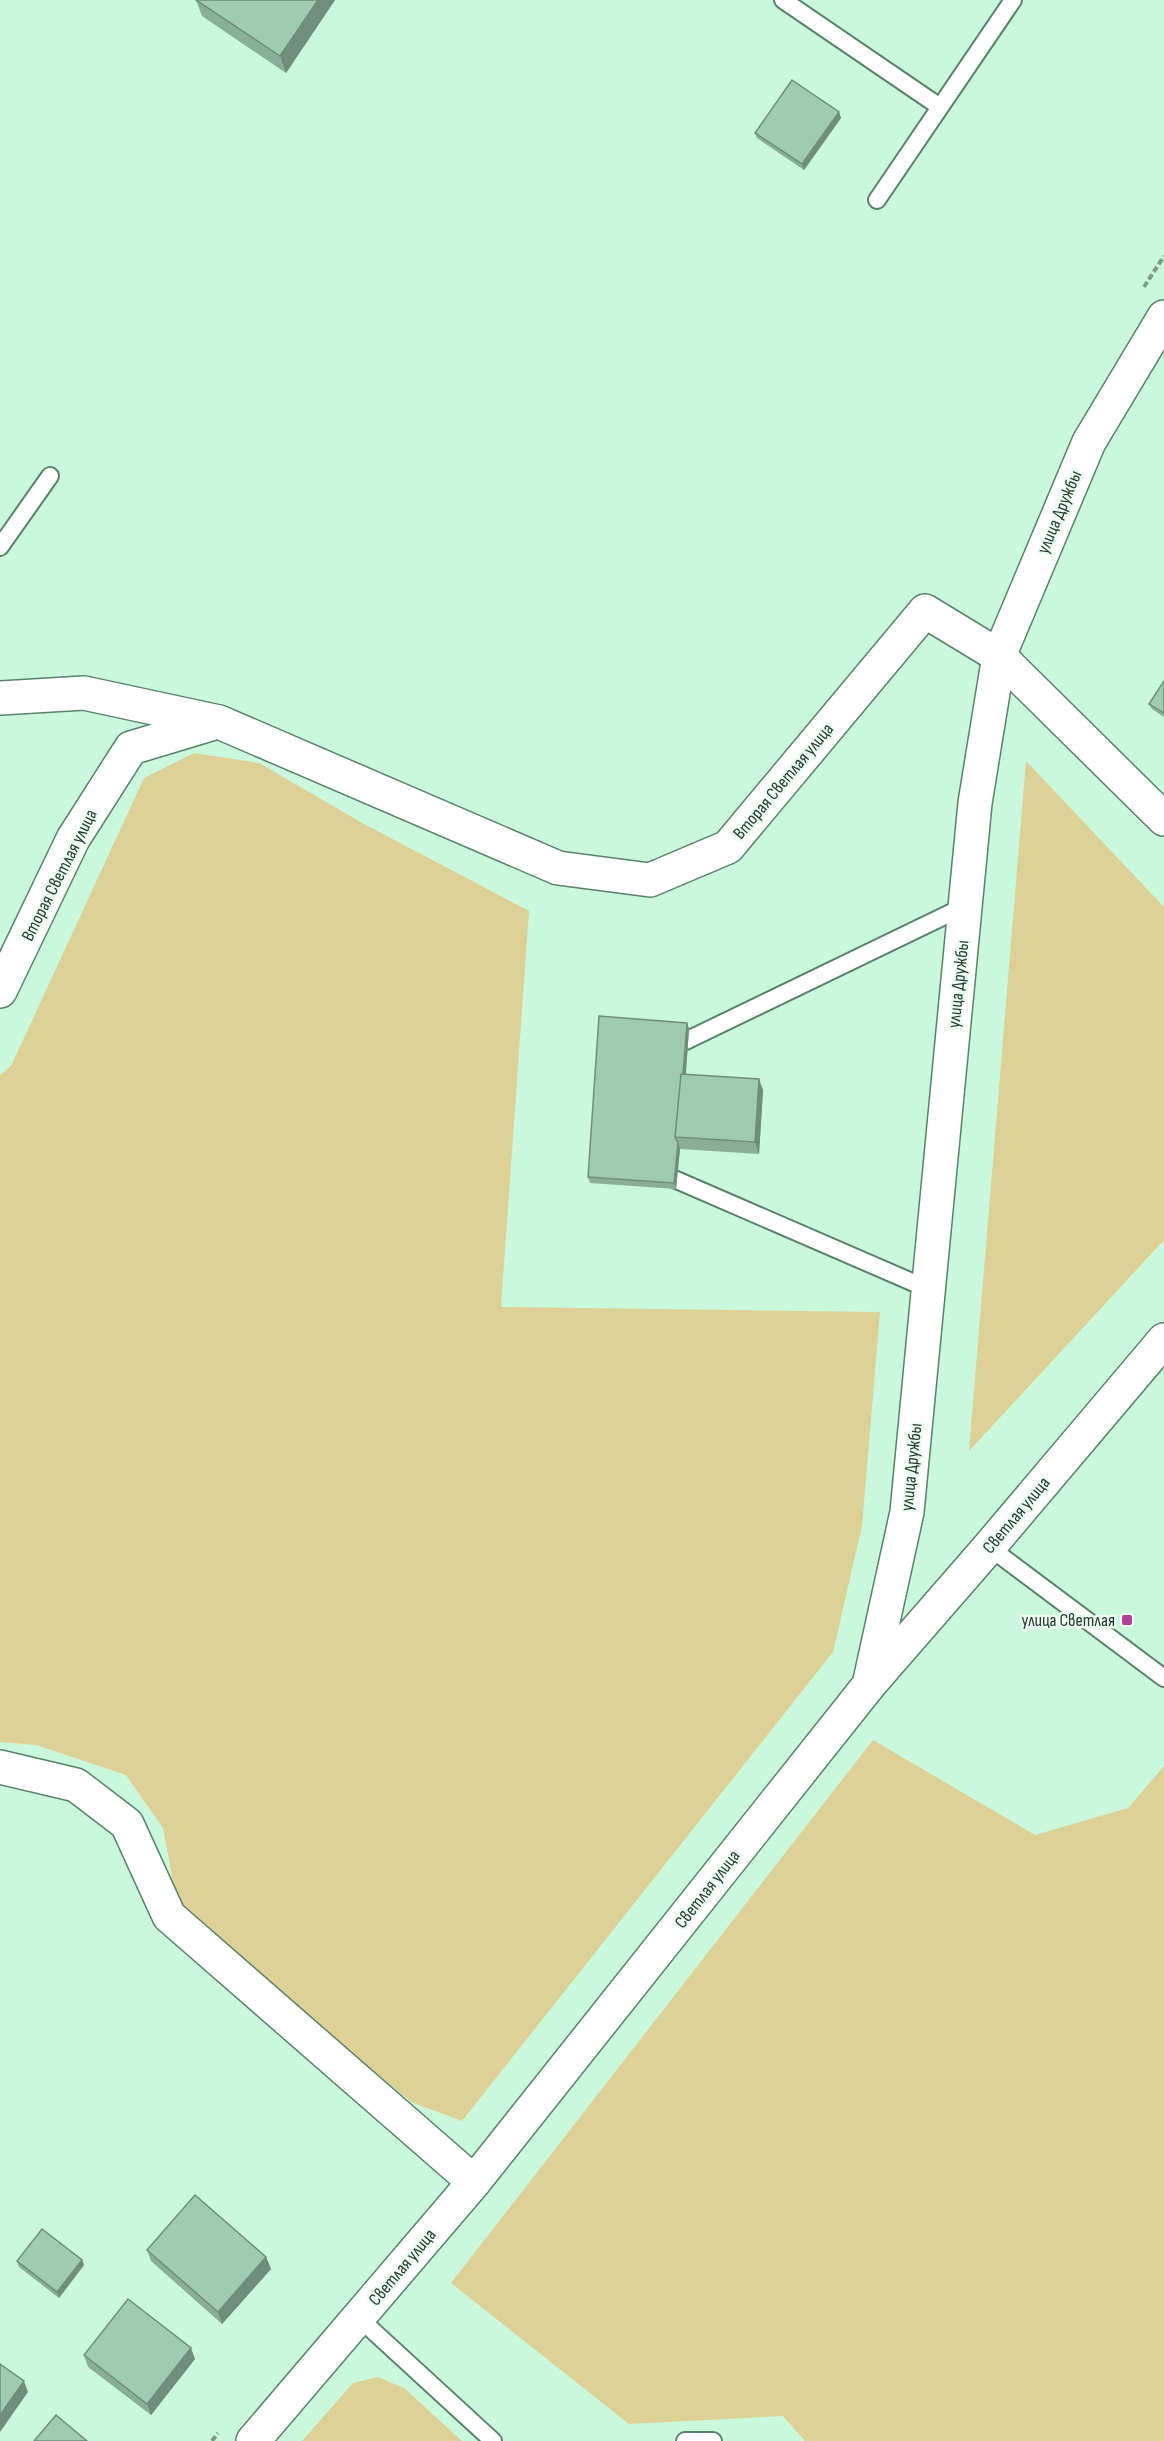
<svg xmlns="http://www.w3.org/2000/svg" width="1164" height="2441" font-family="'Sofia Sans Condensed',sans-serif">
<rect width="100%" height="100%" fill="#caf8dc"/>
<path fill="#ddd195" d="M 194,753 L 259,763 L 364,824 L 529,911 L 501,1307 L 880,1312 L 862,1526 L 833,1652 L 462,2121 L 411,2102 L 178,1908 L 163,1828 L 126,1775 L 36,1745 L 0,1742 L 0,1075 L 11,1066 L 144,778 Z
M 1026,761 L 1164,907 L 1164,1240 L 969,1451 Z
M 873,1740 L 1035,1835 L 1128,1808 L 1164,1766 L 1164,2441 L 805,2441 L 783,2416 L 629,2424 L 451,2283 Z
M 378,2377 L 404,2388 L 462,2441 L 302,2441 L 353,2383 Z"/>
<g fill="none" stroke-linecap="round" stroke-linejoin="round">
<g stroke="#58836a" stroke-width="20">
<path id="lane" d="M 783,0 L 940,107
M 877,200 L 1013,0
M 0,547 L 50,476
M 669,1049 L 965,906
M 658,1172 L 928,1289
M 989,1547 L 1164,1678
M 359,2318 L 493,2441
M 685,2441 L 713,2441"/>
</g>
<g stroke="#58836a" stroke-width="36">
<path id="street" d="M 0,698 L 84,693 L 219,722 L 558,868 L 650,880 L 728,847 L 925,611 L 999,656 L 1164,819
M 0,991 L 73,839 L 131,748 L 214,723
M 869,1685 L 989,1547 L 1164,1340
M 0,1767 L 76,1785 L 127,1824 L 169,1916 L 474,2182"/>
</g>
<g stroke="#58836a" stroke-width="36">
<path id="secondary" d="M 253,2441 L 474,2182 L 869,1685 L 907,1512 L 975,803 L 999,656 L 1089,442 L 1164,317"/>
</g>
<path stroke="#7c9c88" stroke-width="4" stroke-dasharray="6 3" stroke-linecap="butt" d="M 1144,287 L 1164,256
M 212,2441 L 218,2433"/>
<use href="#lane" stroke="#fff" stroke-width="16"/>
<use href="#street" stroke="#fff" stroke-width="33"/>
<use href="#secondary" stroke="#fff" stroke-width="33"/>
</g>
<path fill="#89af98" d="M 196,0 L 335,0 L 286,73 L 202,16 Z
M 839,112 L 841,118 L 804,170 L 757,138 L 755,133 Z
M 1164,681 L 1164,717 L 1152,709 L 1149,704 Z
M 687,1023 L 689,1029 L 686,1074 L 763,1090 L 759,1154 L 680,1149 L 676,1189 L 590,1183 L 588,1177 Z
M 147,2250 L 266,2257 L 271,2269 L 222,2324 L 151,2261 Z
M 82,2260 L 84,2265 L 59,2298 L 19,2267 L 17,2261 Z
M 84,2355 L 195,2359 L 151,2415 L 88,2367 Z"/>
<path fill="#6f8f7c" d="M 318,0 L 335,0 L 286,73 L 280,56 Z
M 839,112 L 841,118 L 804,170 L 802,164 Z
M 687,1023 L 689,1029 L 681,1138 L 678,1137 Z
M 759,1079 L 763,1090 L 759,1154 L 755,1142 Z
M 678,1143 L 680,1149 L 676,1189 L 674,1183 Z
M 266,2257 L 271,2269 L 222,2324 L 218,2312 Z
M 82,2260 L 84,2265 L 59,2298 L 57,2292 Z
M 191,2348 L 195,2359 L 151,2415 L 147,2404 Z
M 24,2381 L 28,2392 L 0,2432 L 0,2415 Z"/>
<path fill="#9fccb1" stroke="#6f8f7c" stroke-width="1.5" d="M 196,0 L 318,0 L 280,56 Z
M 792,80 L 839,112 L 802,164 L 755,133 Z
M 1164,681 L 1164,713 L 1149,704 Z
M 599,1016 L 687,1023 L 683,1074 L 681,1074 L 675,1137 L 678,1143 L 674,1183 L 588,1177 Z
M 681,1074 L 759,1079 L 755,1142 L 675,1137 Z
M 195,2195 L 266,2257 L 218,2312 L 147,2250 Z
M 42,2229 L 82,2260 L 57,2292 L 17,2261 Z
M 128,2299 L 191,2348 L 147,2404 L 84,2355 Z
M 0,2364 L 24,2381 L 0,2415 Z
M 56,2415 L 87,2441 L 34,2441 Z"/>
<rect fill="#b33f98" stroke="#ebfef2" stroke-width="2" x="1121" y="1614" width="12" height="12" rx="3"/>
<g text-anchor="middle" stroke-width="5" stroke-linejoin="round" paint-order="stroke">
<g font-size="18" fill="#283a2f" stroke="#ebfef2">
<text transform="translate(1059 512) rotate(-67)" y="6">улица Дружбы</text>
<text transform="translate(783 781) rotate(-50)" y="6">Вторая Светлая улица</text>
<text transform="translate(59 875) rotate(-63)" y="6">Вторая Светлая улица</text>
<text transform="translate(958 984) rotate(-84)" y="6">улица Дружбы</text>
<text transform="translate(911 1467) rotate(-84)" y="6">улица Дружбы</text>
<text transform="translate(1016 1515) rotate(-50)" y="6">Светлая улица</text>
<text transform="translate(707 1889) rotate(-52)" y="6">Светлая улица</text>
<text transform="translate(402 2267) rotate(-50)" y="6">Светлая улица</text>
</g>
<g font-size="18" fill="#283a2f" stroke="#ebfef2" text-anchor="end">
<text x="1115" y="1626">улица Светлая</text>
</g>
</g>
</svg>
